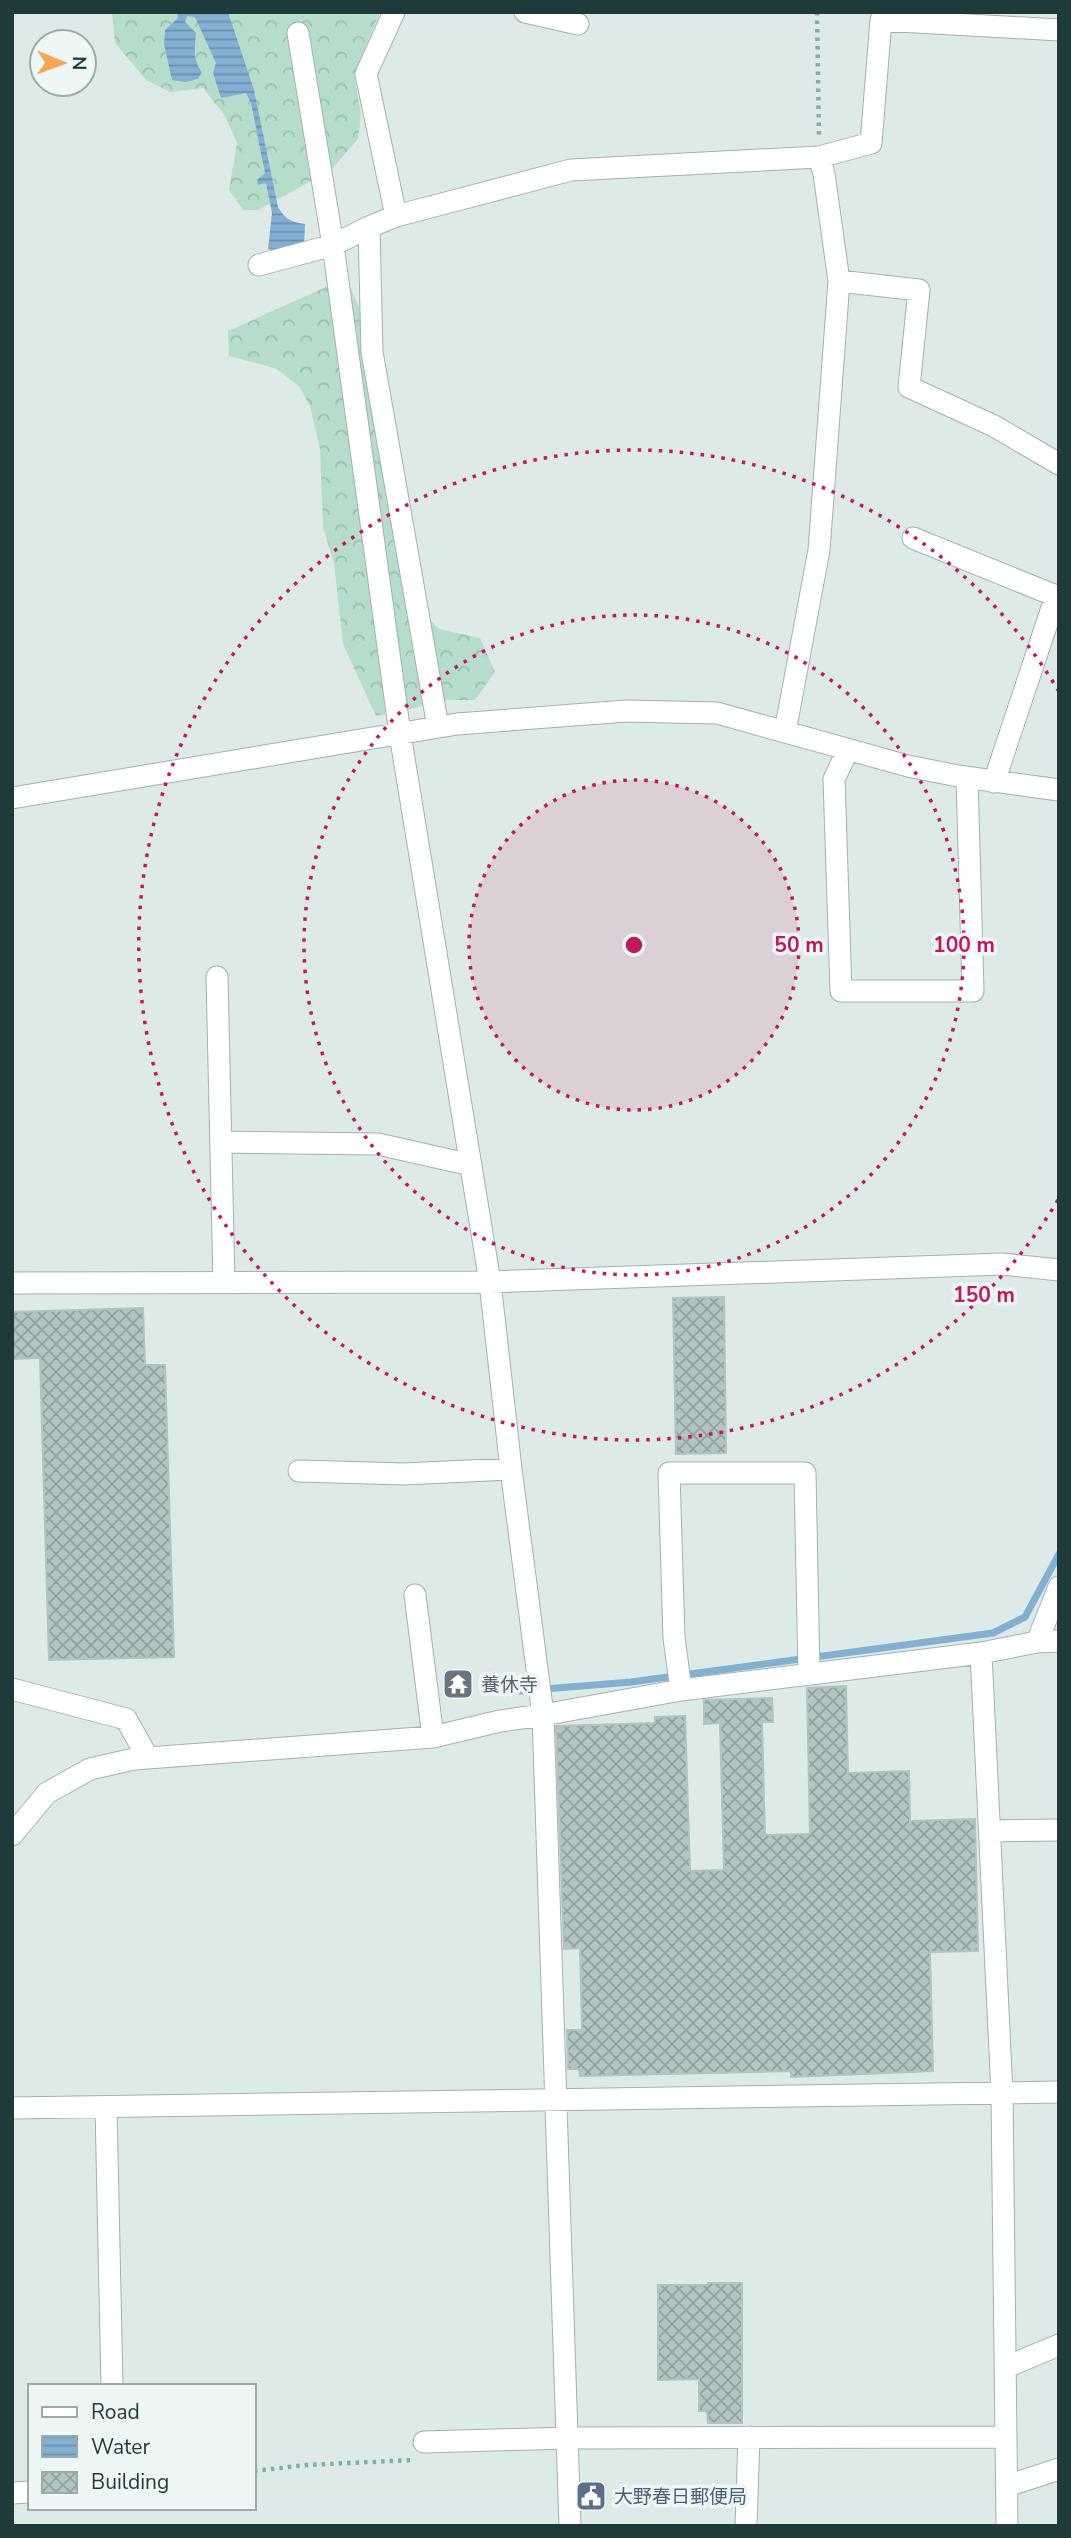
<svg xmlns="http://www.w3.org/2000/svg" width="1071" height="2538" font-family="'Nunito Sans','Noto Sans JP',sans-serif">
<defs>
<pattern id="forest-crowns" width="20" height="18" patternUnits="userSpaceOnUse" patternTransform="scale(1.75)"><rect width="20" height="18" fill="#b6dccb"/><path d="M2 6a3 3 0 1 1 6 0M12 15a3 3 0 1 1 6 0" fill="none" stroke="#9cbeaf"/></pattern>
<pattern id="water-rules" width="6" height="5" patternUnits="userSpaceOnUse" patternTransform="scale(1.75)"><rect width="6" height="5" fill="#83b0d2"/><path d="M0 2.5h6" fill="none" stroke="#6b90ab"/></pattern>
<pattern id="building-cross-hatch" width="8" height="8" patternUnits="userSpaceOnUse" patternTransform="scale(1.75)"><rect width="8" height="8" fill="#b3c5c2"/><path d="M0 0l8 8M0 8l8-8" fill="none" stroke="#91a19f"/></pattern>
</defs>
<rect width="100%" height="100%" fill="#deeae8"/>
<path fill="url(#forest-crowns)" d="M 112,12 L 380,12 L 354,74 L 361,114 L 358,139 L 331,170 L 258,210 L 243,210 L 229,190 L 237,143 L 225,116 L 203,88 L 170,92 L 146,80 L 115,43 Z
M 346,278 L 367,325 L 415,604 L 439,629 L 480,638 L 495,672 L 475,700 L 438,700 L 415,708 L 376,716 L 343,644 L 334,563 L 323,527 L 320,449 L 310,406 L 299,386 L 275,368 L 229,356 L 228,331 Z"/>
<path fill="url(#water-rules)" d="M 177,12 L 228,12 L 254,90 L 278,207 C 285,219 291,222 305,224 L 304,247 L 282,252 L 268,249 L 272,213 L 266,183 L 258,185 L 257,180 L 265,173 L 251,103 L 246,93 L 221,98 L 213,73 L 216,63 L 195,17 L 187,16 L 185,22 L 196,33 C 195,48 192,59 202,72 L 198,79 L 185,82 L 172,80 L 164,44 L 165,30 L 178,18 Z"/>
<g fill="none" stroke-linecap="round" stroke-linejoin="round">
<path stroke="#83b0d2" stroke-width="7" d="M 520,1691 L 631,1682 L 993,1633 L 1025,1617 L 1059,1554"/>
</g>
<path fill="url(#building-cross-hatch)" stroke="#b0c4c1" stroke-width="2" d="M 724,1297 L 726,1453 L 676,1454 L 673,1298 Z
M 143,1308 L 145,1365 L 165,1365 L 174,1657 L 49,1660 L 40,1358 L 12,1359 L 12,1312 Z
M 846,1686 L 848,1773 L 909,1771 L 910,1821 L 975,1819 L 978,1951 L 930,1952 L 933,2071 L 791,2077 L 791,2071 L 580,2076 L 579,2069 L 568,2069 L 567,2030 L 582,2030 L 580,1948 L 564,1949 L 556,1726 L 655,1723 L 655,1717 L 685,1716 L 690,1871 L 724,1870 L 720,1723 L 704,1724 L 704,1700 L 772,1698 L 773,1722 L 762,1722 L 765,1835 L 810,1834 L 807,1688 Z
M 708,2283 L 742,2283 L 742,2423 L 708,2423 L 707,2411 L 699,2411 L 699,2379 L 658,2380 L 658,2285 L 708,2285 Z"/>
<g fill="none" stroke-linecap="round" stroke-linejoin="round">
<g stroke="#a1b2b0" stroke-width="23">
<path id="minor" d="M 394,12 L 366,74 L 396,216 L 369,227 L 372,352 L 438,727
M 525,12 L 578,24
M 298,33 L 333,245 L 400,734 L 490,1282 L 511,1469 L 543,1715 L 570,2526
M 396,216 L 571,170 L 819,157 L 871,143 L 881,20 L 1059,30
M 259,265 L 333,245 L 369,227
M 839,281 L 919,290 L 909,387 L 994,426 L 1059,464
M 913,538 L 1056,596 L 994,782
M 785,732 L 819,550 L 839,281 L 824,174 L 819,157
M 848,750 L 834,779 L 841,991 L 973,991 L 967,778
M 12,798 L 457,724 L 626,711 L 717,713 L 908,766 L 958,776 L 1059,790
M 217,977 L 224,1282
M 221,1142 L 378,1144 L 471,1165
M 12,1283 L 490,1282 L 1002,1264 L 1059,1270
M 299,1471 L 404,1474 L 511,1469
M 415,1595 L 433,1737
M 1037,1642 L 1059,1587
M 981,1653 L 1002,2094 L 1007,2526
M 12,1689 L 126,1719 L 148,1758
M 681,1690 L 674,1638 L 669,1473 L 805,1473 L 809,1674
M 990,1831 L 1059,1830
M 12,1835 L 47,1793 L 90,1769 L 134,1759 L 433,1737 L 500,1721 L 543,1715 L 681,1690 L 981,1653 L 1037,1642 L 1059,1641
M 106,2107 L 112,2386
M 12,2108 L 1059,2092
M 1006,2367 L 1059,2345
M 424,2442 L 568,2438 L 1006,2437
M 1007,2486 L 1059,2469
M 12,2493 L 30,2492
M 746,2526 L 749,2437"/>
</g>
<path stroke="#7dafad" stroke-width="4.5" stroke-dasharray="3.5 5" stroke-linecap="butt" d="M 817,12 L 819,137
M 254,2471 L 306,2465 L 413,2460"/>
<use href="#minor" stroke="#fff" stroke-width="21"/>
</g>
<circle cx="634" cy="945" r="165" fill="#c2185b" fill-opacity=".12"/>
<g fill="none" stroke="#c2185b" stroke-width="3.5" stroke-dasharray="3.5 7">
<circle cx="634" cy="945" r="165"/>
<circle cx="634" cy="945" r="330"/>
<path d="M1058 1200A495 495 0 1 1 1058 690"/>
</g>
<defs>
<g id="temple-square" transform="scale(1.575)"><rect x="-9" y="-9" width="18" height="18" rx="4" fill="#6b7280" stroke="#eef7f5"/><path d="M0-6L5-2H3V0L6.5 2.5H4V6H1.5V3h-3V6H-4V2.5H-6.5L-3 0V-2H-5Z" fill="#fff"/></g>
<g id="civic-square" transform="scale(1.575)"><rect x="-9" y="-9" width="18" height="18" rx="4" fill="#5c6f8a" stroke="#eef7f5"/><path d="M-.6-6.5H3V-4.5H.6V-3L4-1V1h2V6H-6V1h2V-1L-.6-3ZM-1.2 2.5V6h2.4V2.5Z" fill="#fff"/></g>
</defs>
<g fill-rule="evenodd">
<use href="#temple-square" x="458" y="1684"/>
<use href="#civic-square" x="591" y="2496"/>
</g>
<g text-anchor="middle" stroke-width="7" stroke-linejoin="round" paint-order="stroke">
<g font-size="19" fill="#5b616d" stroke="#eef7f5" text-anchor="start">
<text x="481" y="1691">養休寺</text>
</g>
<g font-size="19" fill="#4e5e75" stroke="#eef7f5" text-anchor="start">
<text x="614" y="2503">大野春日郵便局</text>
</g>
</g>
<circle cx="634" cy="945" r="10" fill="#c2185b" stroke="#eef7f5" stroke-width="3.5"/>
<g font-size="21" text-anchor="middle" font-weight="bold" fill="#c2185b" stroke="#eef7f5" stroke-width="7" stroke-linejoin="round" paint-order="stroke">
<text x="799" y="952">50 m</text>
<text x="964" y="952">100 m</text>
<text x="984" y="1302">150 m</text>
</g>
<rect width="1071" height="2538" fill="none" stroke="#1f3a3a" stroke-width="28"/>
<rect x="28" y="2384" width="228" height="126" fill="#eef7f5" stroke="#9babaa" stroke-width="2"/>
<rect x="42" y="2407" width="35" height="10" fill="#ffffff" stroke="#9babaa" stroke-width="2"/>
<text x="91" y="2419" font-size="21" fill="#1f3a3a">Road</text>
<rect x="42" y="2436" width="35" height="21" fill="url(#water-rules)" stroke="#9babaa" stroke-width="2"/>
<text x="91" y="2454" font-size="21" fill="#1f3a3a">Water</text>
<rect x="42" y="2472" width="35" height="21" fill="url(#building-cross-hatch)" stroke="#9babaa" stroke-width="2"/>
<text x="91" y="2489" font-size="21" fill="#1f3a3a">Building</text>
<g transform="translate(63 63) rotate(91)"><circle r="33" fill="#eef7f5" stroke="#9babaa" stroke-width="2"/>
<path d="M0-5L12 26L0 18L-12 26Z" fill="#f6a650"/>
<text y="-10" font-size="19" font-weight="bold" text-anchor="middle" fill="#1f3a3a">N</text>
</g>
</svg>
